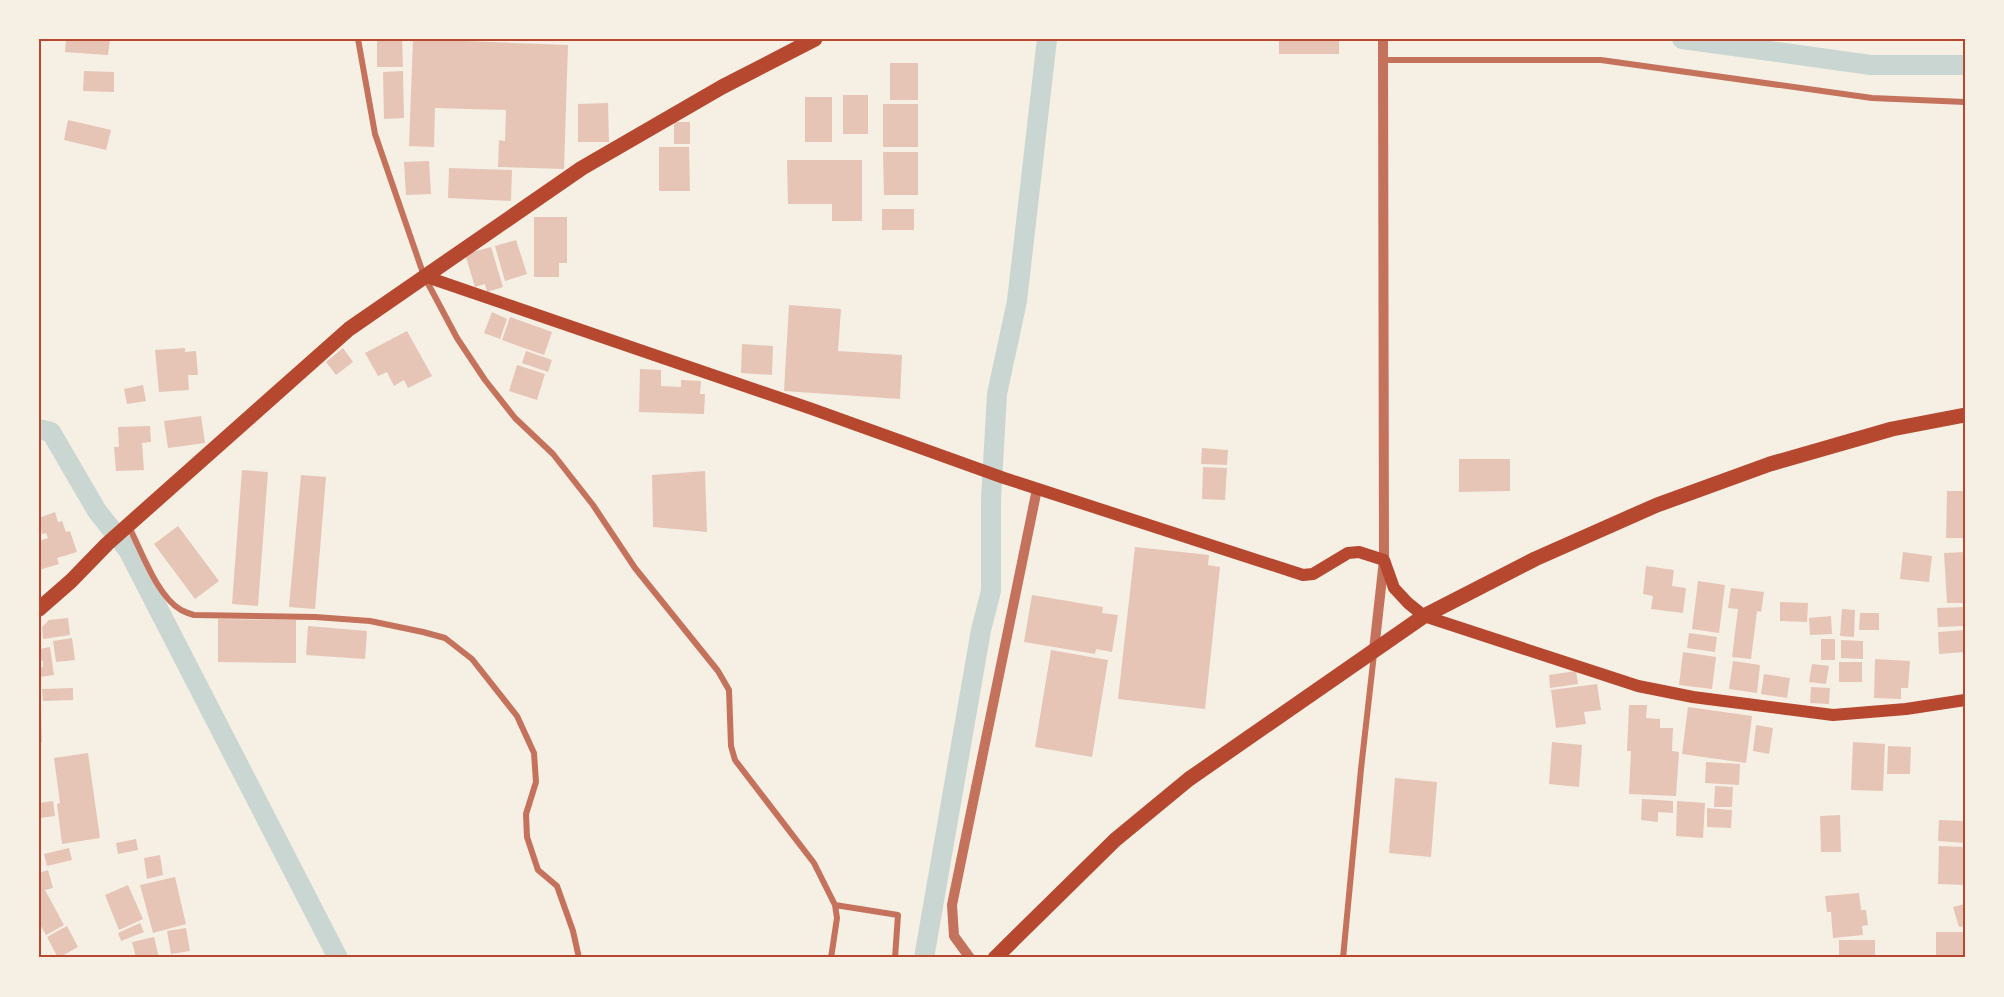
<svg xmlns="http://www.w3.org/2000/svg" width="2004" height="997" font-family="Cabin,sans-serif">
<rect width="100%" height="100%" fill="#f6efe4"/>
<g fill="none" stroke-linecap="round" stroke-linejoin="round">
<path stroke="#c9d6d2" stroke-width="20" d="M 1682,39 L 1871,65 L 1965,65
M 39,429 L 51,432 L 97,511 L 128,550 L 338,958
M 924,958 L 981,630 L 991,591 L 991,499 L 997,394 L 1017,301 L 1047,39"/>
</g>
<path fill="#e6c5b7" d="M 66,39 L 110,39 L 108,55 L 65,52 Z
M 377,39 L 402,39 L 403,67 L 377,67 Z
M 413,39 L 568,45 L 564,169 L 498,167 L 499,140 L 505,141 L 506,110 L 435,108 L 434,147 L 409,146 Z
M 1279,39 L 1339,39 L 1339,54 L 1279,54 Z
M 890,63 L 918,63 L 918,100 L 890,100 Z
M 84,71 L 114,72 L 114,92 L 83,91 Z
M 403,71 L 404,118 L 384,119 L 383,72 Z
M 843,95 L 868,95 L 868,134 L 843,134 Z
M 805,97 L 832,97 L 832,142 L 805,142 Z
M 608,103 L 609,142 L 578,142 L 578,104 Z
M 883,104 L 918,104 L 918,147 L 883,147 Z
M 68,120 L 111,130 L 106,150 L 64,140 Z
M 674,122 L 690,122 L 690,144 L 674,144 Z
M 659,147 L 689,147 L 690,191 L 659,191 Z
M 883,152 L 918,152 L 918,195 L 884,195 Z
M 787,160 L 862,160 L 862,221 L 832,221 L 832,204 L 788,204 Z
M 429,161 L 431,194 L 406,195 L 404,162 Z
M 449,168 L 512,170 L 511,201 L 448,198 Z
M 882,209 L 914,209 L 914,230 L 882,230 Z
M 534,217 L 567,217 L 567,263 L 559,263 L 559,277 L 534,277 Z
M 516,240 L 527,274 L 505,281 L 495,246 Z
M 491,247 L 503,287 L 487,292 L 485,284 L 475,287 L 465,254 Z
M 789,305 L 841,309 L 838,351 L 902,355 L 900,399 L 784,391 Z
M 492,312 L 507,319 L 500,339 L 484,333 Z
M 510,317 L 552,332 L 544,355 L 502,340 Z
M 407,331 L 432,376 L 408,388 L 404,380 L 394,386 L 387,372 L 378,376 L 365,353 Z
M 742,344 L 773,346 L 772,375 L 741,373 Z
M 185,348 L 185,352 L 196,351 L 198,375 L 188,375 L 189,390 L 159,392 L 155,350 Z
M 343,348 L 353,362 L 336,375 L 326,362 Z
M 526,351 L 552,360 L 548,372 L 522,363 Z
M 517,365 L 545,374 L 537,400 L 509,391 Z
M 640,369 L 661,370 L 661,386 L 681,387 L 681,380 L 701,381 L 700,394 L 705,394 L 704,414 L 639,412 Z
M 143,385 L 146,401 L 127,404 L 124,389 Z
M 201,416 L 205,443 L 168,448 L 164,421 Z
M 150,426 L 151,442 L 142,443 L 144,470 L 116,471 L 114,447 L 119,447 L 118,427 Z
M 1202,448 L 1228,450 L 1227,465 L 1201,464 Z
M 1459,459 L 1510,459 L 1510,491 L 1459,492 Z
M 1203,467 L 1227,468 L 1225,500 L 1202,499 Z
M 242,470 L 268,472 L 258,606 L 232,604 Z
M 705,471 L 707,532 L 653,527 L 652,475 Z
M 301,475 L 326,477 L 315,609 L 289,607 Z
M 1947,491 L 1965,491 L 1965,538 L 1946,538 Z
M 55,512 L 58,522 L 62,521 L 66,532 L 70,531 L 77,552 L 57,558 L 59,564 L 39,570 L 39,541 L 48,538 L 46,533 L 42,534 L 39,518 Z
M 178,526 L 219,581 L 195,599 L 154,544 Z
M 1135,547 L 1209,555 L 1208,565 L 1220,567 L 1205,709 L 1118,699 Z
M 1903,552 L 1932,556 L 1929,582 L 1900,579 Z
M 1965,552 L 1965,603 L 1947,603 L 1944,553 Z
M 1646,566 L 1674,570 L 1672,586 L 1686,588 L 1683,613 L 1651,609 L 1653,596 L 1643,594 Z
M 1698,581 L 1725,585 L 1719,633 L 1692,629 Z
M 1731,588 L 1764,592 L 1761,612 L 1757,611 L 1751,659 L 1732,657 L 1738,609 L 1728,608 Z
M 1032,595 L 1103,607 L 1102,613 L 1118,615 L 1112,652 L 1096,649 L 1095,654 L 1024,642 Z
M 1780,602 L 1808,603 L 1807,622 L 1780,621 Z
M 1965,607 L 1965,626 L 1938,627 L 1937,608 Z
M 1842,609 L 1855,610 L 1854,637 L 1840,636 Z
M 1860,613 L 1879,613 L 1879,630 L 1859,630 Z
M 1831,616 L 1832,634 L 1810,635 L 1809,618 Z
M 68,618 L 70,635 L 43,639 L 42,627 L 49,620 Z
M 218,619 L 296,620 L 296,663 L 218,662 Z
M 308,626 L 367,631 L 365,659 L 306,655 Z
M 1965,630 L 1965,652 L 1939,654 L 1938,632 Z
M 1689,633 L 1717,637 L 1715,652 L 1687,648 Z
M 72,638 L 75,660 L 56,662 L 53,641 Z
M 1821,639 L 1835,639 L 1835,660 L 1821,660 Z
M 1841,640 L 1863,641 L 1863,659 L 1841,658 Z
M 50,647 L 54,675 L 39,677 L 39,668 L 43,667 L 43,661 L 39,660 L 39,649 Z
M 1051,650 L 1108,660 L 1092,757 L 1035,747 Z
M 1683,652 L 1716,657 L 1712,689 L 1679,685 Z
M 1875,659 L 1910,661 L 1908,688 L 1901,688 L 1901,699 L 1874,698 Z
M 1733,661 L 1760,665 L 1757,693 L 1729,689 Z
M 1839,662 L 1862,662 L 1862,682 L 1839,682 Z
M 1812,664 L 1829,666 L 1826,684 L 1809,682 Z
M 1576,671 L 1578,684 L 1550,688 L 1549,675 Z
M 1764,674 L 1790,678 L 1787,698 L 1761,694 Z
M 1597,684 L 1601,710 L 1584,712 L 1586,724 L 1556,728 L 1551,690 Z
M 1811,687 L 1830,688 L 1829,704 L 1810,703 Z
M 73,688 L 73,700 L 43,701 L 42,689 Z
M 1629,705 L 1647,705 L 1646,718 L 1660,719 L 1660,728 L 1673,728 L 1672,751 L 1679,752 L 1676,796 L 1629,794 L 1631,751 L 1627,751 Z
M 39,706 L 41,706 L 42,742 L 39,742 Z
M 1688,707 L 1752,716 L 1746,763 L 1682,754 Z
M 1756,725 L 1773,728 L 1769,754 L 1753,751 Z
M 1552,742 L 1582,745 L 1579,787 L 1549,784 Z
M 1853,742 L 1885,744 L 1883,791 L 1851,790 Z
M 1888,746 L 1911,747 L 1910,774 L 1887,774 Z
M 88,753 L 100,838 L 62,844 L 57,804 L 60,803 L 54,758 Z
M 1706,762 L 1740,764 L 1739,785 L 1705,783 Z
M 1395,778 L 1437,782 L 1431,857 L 1389,853 Z
M 1715,786 L 1733,787 L 1732,807 L 1714,807 Z
M 1642,799 L 1673,801 L 1673,813 L 1658,812 L 1658,822 L 1641,820 Z
M 53,801 L 55,816 L 40,818 L 39,803 Z
M 1677,801 L 1705,803 L 1703,838 L 1676,836 Z
M 1707,808 L 1732,810 L 1731,828 L 1707,827 Z
M 1840,815 L 1841,852 L 1821,852 L 1820,816 Z
M 1939,820 L 1965,821 L 1965,843 L 1938,841 Z
M 136,839 L 138,850 L 118,854 L 116,843 Z
M 1939,846 L 1965,847 L 1965,885 L 1938,884 Z
M 69,848 L 72,860 L 47,866 L 44,854 Z
M 160,855 L 163,875 L 147,879 L 144,858 Z
M 48,870 L 53,888 L 45,890 L 64,925 L 46,935 L 39,923 L 39,873 Z
M 175,877 L 186,924 L 153,933 L 140,885 Z
M 128,885 L 143,919 L 119,930 L 105,895 Z
M 1859,893 L 1861,910 L 1866,910 L 1868,925 L 1862,926 L 1863,935 L 1833,938 L 1831,912 L 1827,912 L 1825,896 Z
M 1965,904 L 1965,926 L 1959,927 L 1953,907 Z
M 140,923 L 144,932 L 121,941 L 118,933 Z
M 67,926 L 78,947 L 58,958 L 47,937 Z
M 186,928 L 190,951 L 171,954 L 167,931 Z
M 1936,932 L 1965,932 L 1965,958 L 1936,958 Z
M 154,937 L 159,958 L 136,958 L 132,942 Z
M 1839,940 L 1875,940 L 1875,958 L 1839,958 Z"/>
<g fill="none" stroke-linecap="round" stroke-linejoin="round">
<path stroke="#c5725c" stroke-width="6" d="M 358,39 L 375,134 L 424,276 L 457,338 L 485,380 L 515,418 L 553,454 L 593,505 L 635,568 L 718,671 L 729,690 L 731,746 L 735,760 L 814,863 L 835,905 L 837,918 L 831,958
M 1383,60 L 1601,60 L 1872,98 L 1965,102
M 129,527 C 142,552 157,596 181,610 C 185,612 190,614 194,615 L 315,617 L 370,621 L 423,632 L 445,638 L 472,659 L 517,716 L 534,753 L 536,782 L 526,814 L 527,837 L 538,870 L 557,886 L 573,931 L 579,958
M 835,905 L 898,915 L 895,958
M 1343,958 L 1361,769 L 1374,654"/>
<path stroke="#c5725c" stroke-width="10" d="M 1374,650 L 1384,560 L 1383,39
M 970,958 L 954,936 L 952,905 L 1037,489"/>
<path stroke="#b5482f" stroke-width="12" d="M 424,276 L 812,409 L 1004,478 L 1303,575 L 1313,574 L 1348,553 L 1359,552 L 1384,560 L 1394,588 L 1408,603 L 1424,616 L 1638,686 L 1693,697 L 1833,715 L 1906,709 L 1965,700"/>
<path stroke="#b5482f" stroke-width="15" d="M 39,609 L 71,581 L 107,544 L 349,329 L 582,168 L 722,87 L 815,39
M 995,958 L 1115,840 L 1189,779 L 1424,616 L 1535,559 L 1657,505 L 1770,464 L 1892,429 L 1965,415"/>
</g>
<rect width="2004" height="997" fill="none" stroke="#f6efe4" stroke-width="81"/>
<rect x="40" y="40" width="1924" height="916" fill="none" stroke="#b5482f" stroke-width="2"/>
</svg>
